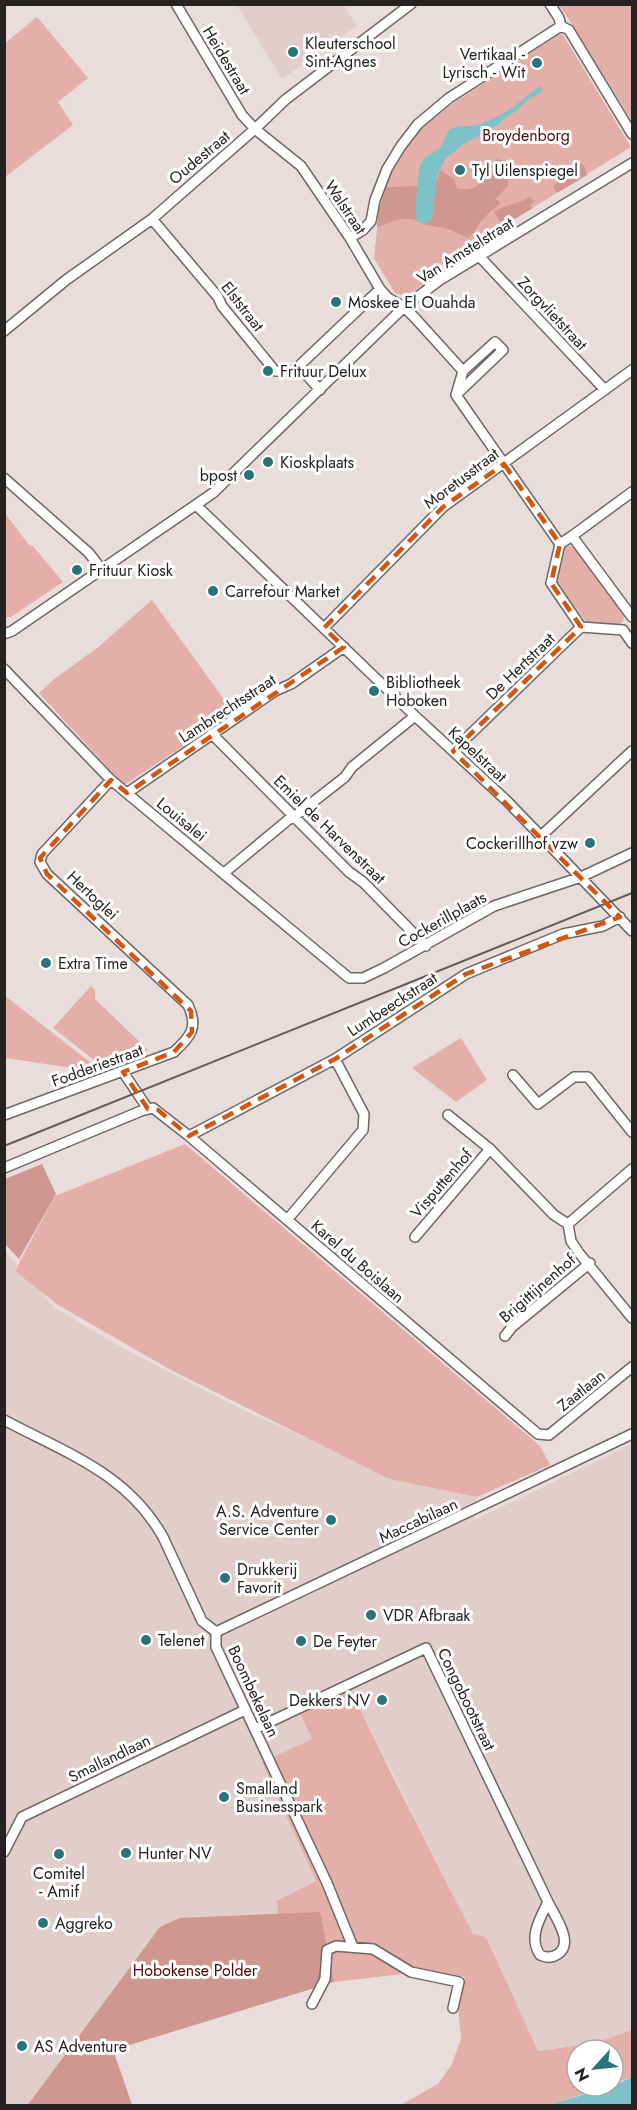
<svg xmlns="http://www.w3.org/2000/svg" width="637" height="2110" font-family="Jost,sans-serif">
<rect width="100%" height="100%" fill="#e9dddc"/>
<path fill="#e1cecb" d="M 237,5 L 344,5 L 357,26 L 282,79 Z
M 4,1250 L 55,1308 L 123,1348 L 241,1409 L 302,1436 L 389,1479 L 477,1497 L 474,1520 L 632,1444 L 632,2030 L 595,2043 L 538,2051 L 486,1938 L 473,1934 L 351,1690 L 300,1714 L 312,1739 L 262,1762 L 317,1880 L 277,1899 L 278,1914 L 180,1918 L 33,2099 L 27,2105 L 5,2105 Z"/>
<path fill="#e4afa8" d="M 559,5 L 632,5 L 632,121 L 566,15 Z
M 37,17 L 88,78 L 58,102 L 73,125 L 5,177 L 5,43 Z
M 562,33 L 631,147 L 440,265 L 438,275 L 408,295 L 405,293 L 402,295 L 395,293 L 374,258 L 379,210 L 389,178 L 403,150 L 425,125 L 452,104 Z
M 4,512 L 30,546 L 32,545 L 63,582 L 11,617 L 5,617 Z
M 569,546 L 575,547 L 623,611 C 625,619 623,622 618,627 L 587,623 L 558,584 L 555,577 L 563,548 Z
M 152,600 L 234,713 L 124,785 L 39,693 L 53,680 L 97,648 Z
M 91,986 L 95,990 L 95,999 L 148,1050 L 103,1067 L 53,1028 Z
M 4,995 L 95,1066 L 92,1071 L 5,1058 Z
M 461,1038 L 487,1080 L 456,1102 L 412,1068 Z
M 185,1144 L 540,1446 L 550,1465 L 477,1497 L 389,1479 L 171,1370 L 58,1305 L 16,1272 L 19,1263 L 55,1196 Z
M 351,1690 L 392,1775 L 473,1934 L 486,1937 L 538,2051 L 595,2043 L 632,2030 L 632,2077 L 613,2084 L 613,2050 L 577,2050 L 577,2086 L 609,2086 L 548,2105 L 401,2105 L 438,2084 L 452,2064 L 461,2039 L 458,2006 L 465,1977 L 413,1969 L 402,1974 L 334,1982 L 113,2050 L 132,2105 L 26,2106 L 37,2094 L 160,1927 L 180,1918 L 278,1914 L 277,1900 L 316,1881 L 262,1762 L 312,1739 L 300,1714 Z"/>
<path fill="#d09690" d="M 496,159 L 510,162 L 508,186 L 495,199 L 501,203 L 492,210 L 480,222 L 474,233 L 468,238 L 449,229 L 422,224 L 429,222 L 432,218 L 435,187 L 440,170 L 454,179 L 457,188 C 479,194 487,177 496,159 Z
M 582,164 L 585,167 L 587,175 L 557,193 L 553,187 C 562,174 567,168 582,164 Z
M 419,186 C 417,197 413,212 419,222 C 405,214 391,223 377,227 L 379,210 L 386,187 Z
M 530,197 L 534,202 L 530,205 L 533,208 L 503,226 L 494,212 C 506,204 518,204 530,197 Z
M 42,1164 L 56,1194 L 19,1259 L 5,1244 L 5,1179 Z
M 320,1912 L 334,1982 L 113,2050 L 132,2105 L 27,2106 L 160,1927 L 180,1918 Z"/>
<path fill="#7dc2c8" d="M 540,86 L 542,90 L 539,94 L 530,98 L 515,112 L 507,116 L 497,126 L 464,144 L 446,158 L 437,175 L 432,218 L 429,222 C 424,223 420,225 417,220 C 414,214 418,170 421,164 C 425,154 432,155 439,149 C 444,144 445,135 450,129 C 462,124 472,128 483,123 C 493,119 504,113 513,107 C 523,101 530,92 540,86 Z
M 632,2077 L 632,2105 L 548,2105 L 613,2086 Z"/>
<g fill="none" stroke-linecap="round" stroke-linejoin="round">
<g stroke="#706664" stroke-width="12">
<path id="minor" d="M 176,4 L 242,115 L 255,129 L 301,166 L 350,238 L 380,289 L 388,298 L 404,307 L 415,318 L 463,371 L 456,395 L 560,544
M 550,4 L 559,18 L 561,26 L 569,30 L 632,134
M 152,219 L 218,297 L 222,306 L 275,371 L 304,372 L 320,390
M 350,238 L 363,230 L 371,221 L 375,200 L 387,169 L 401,146 L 418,124 L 449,98 L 561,26
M 479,256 L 605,390
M 4,331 L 66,280 L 152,219 L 255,129 L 285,100 L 411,4
M 299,370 L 301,364 L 380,289
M 458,393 L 503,350 L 495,342 L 463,371
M 4,478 L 89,553 L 102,570
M 196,505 L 415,716 L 506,800 L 632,931
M 572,536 L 632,492
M 324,628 L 443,507 L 632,370
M 623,630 L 581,627 L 551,583 L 560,544 L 572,536 L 632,617
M 623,630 L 632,643
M 4,634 L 12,631 L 213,493 L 404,307 L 440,280 L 632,163
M 4,669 L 111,780 L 349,978 L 363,978 L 384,968 L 494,906 L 581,877 L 632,853
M 212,734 L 349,872 L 363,882 L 426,946
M 453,751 L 581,627
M 127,793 L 275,691 L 291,684 L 344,647
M 541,836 L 632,751
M 224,873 L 288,820 L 295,816 L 345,777 L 352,767 L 415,716
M 123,1072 L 148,1109
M 513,1075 L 538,1104 L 574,1077 L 588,1077 L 632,1132
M 4,1115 L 174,1052 C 190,1037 199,1028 188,1005 L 47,874 L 40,862 L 42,854 L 111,780
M 448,1115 L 490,1149 L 554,1215 L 568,1224 L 571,1241 L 579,1253 L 632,1318
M 189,1136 L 335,1059 L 466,974 L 563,934 L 603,926 L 620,917
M 4,1168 L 141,1111 L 153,1108 L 189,1136 L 538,1434 L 549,1435 L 632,1367
M 287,1220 L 363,1130 L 364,1114 L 335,1059
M 568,1224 L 632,1169
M 415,1237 L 490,1149
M 505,1336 L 512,1327 L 590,1263
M 4,1420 C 66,1453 127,1473 163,1537 L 202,1621 L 216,1632
M 216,1632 L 632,1434
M 216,1632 L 216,1647 L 327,1883 L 353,1947
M 255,1729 L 426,1648 L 548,1902 C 540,1918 528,1938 540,1955 C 546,1958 552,1958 558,1954 C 575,1943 554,1915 548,1902
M 4,1852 L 22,1817 L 245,1710
M 312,2004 L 325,1979 L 327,1950 L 336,1946 L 373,1949 L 411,1972 L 459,1982 L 453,2008"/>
</g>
<use href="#minor" stroke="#fff" stroke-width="9"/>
<path stroke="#615b5a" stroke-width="2" d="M 4,1146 L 632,893"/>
</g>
<path fill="none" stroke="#d5540e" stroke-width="4.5" stroke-dasharray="12 8" stroke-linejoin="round" d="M 504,464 L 560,544 L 551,583 L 581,627 L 453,751 L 620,917 L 466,974 L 335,1059 L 189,1136 L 158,1110 L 148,1109 L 123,1072 L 174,1052 L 192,1032 L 191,1011 L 47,874 L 40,858 L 111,780 L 127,793 L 344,647 L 324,628 L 443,507 Z"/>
<g fill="#2a7479" stroke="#fff" stroke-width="2">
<circle cx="293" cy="52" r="6"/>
<circle cx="537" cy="63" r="6"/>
<circle cx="460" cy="170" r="6"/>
<circle cx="336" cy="302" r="6"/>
<circle cx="268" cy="371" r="6"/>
<circle cx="268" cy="462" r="6"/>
<circle cx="249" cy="475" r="6"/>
<circle cx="77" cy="570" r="6"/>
<circle cx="213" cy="591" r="6"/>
<circle cx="374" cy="691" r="6"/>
<circle cx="590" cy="843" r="6"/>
<circle cx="46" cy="963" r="6"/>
<circle cx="331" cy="1520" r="6"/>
<circle cx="225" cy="1578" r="6"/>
<circle cx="371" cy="1615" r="6"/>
<circle cx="146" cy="1640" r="6"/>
<circle cx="301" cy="1641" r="6"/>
<circle cx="382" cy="1700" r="6"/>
<circle cx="224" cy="1797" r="6"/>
<circle cx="126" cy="1853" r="6"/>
<circle cx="59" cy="1854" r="6"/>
<circle cx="43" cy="1923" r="6"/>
<circle cx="22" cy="2046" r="6"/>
</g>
<g text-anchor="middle" stroke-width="6" stroke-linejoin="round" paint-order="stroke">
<g font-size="16" fill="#262221" stroke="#fff" text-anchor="start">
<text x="305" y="49">Kleuterschool<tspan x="305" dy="18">Sint-Agnes</tspan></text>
<text x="525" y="60" text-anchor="end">Vertikaal -<tspan x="525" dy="18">Lyrisch - Wit</tspan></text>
<text x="472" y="176">Tyl Uilenspiegel</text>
<text x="348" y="308">Moskee El Ouahda</text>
<text x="280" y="377">Frituur Delux</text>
<text x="280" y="468">Kioskplaats</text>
<text x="237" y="481" text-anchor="end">bpost</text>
<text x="89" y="576">Frituur Kiosk</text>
<text x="225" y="597">Carrefour Market</text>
<text x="386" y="688">Bibliotheek<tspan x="386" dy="18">Hoboken</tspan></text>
<text x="578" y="849" text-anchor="end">Cockerillhof vzw</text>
<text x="58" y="969">Extra Time</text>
<text x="319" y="1517" text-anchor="end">A.S. Adventure<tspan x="319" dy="18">Service Center</tspan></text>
<text x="237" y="1575">Drukkerij<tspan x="237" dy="18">Favorit</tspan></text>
<text x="383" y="1621">VDR Afbraak</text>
<text x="158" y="1646">Telenet</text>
<text x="313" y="1647">De Feyter</text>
<text x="370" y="1706" text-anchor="end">Dekkers NV</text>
<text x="236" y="1794">Smalland<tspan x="236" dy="18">Businesspark</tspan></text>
<text x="138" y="1859">Hunter NV</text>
<text x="59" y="1879" text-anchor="middle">Comitel<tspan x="59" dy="18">- Amif</tspan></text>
<text x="55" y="1929">Aggreko</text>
<text x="34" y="2052">AS Adventure</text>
</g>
<g font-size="16" fill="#262221" stroke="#fff">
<text transform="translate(227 60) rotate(59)" y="6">Heidestraat</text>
<text transform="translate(199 157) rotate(-40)" y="6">Oudestraat</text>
<text transform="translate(346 207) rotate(56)" y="6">Walstraat</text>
<text transform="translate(465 250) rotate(-32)" y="6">Van Amstelstraat</text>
<text transform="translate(243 306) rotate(52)" y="6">Elststraat</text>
<text transform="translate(553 313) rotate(47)" y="6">Zorgvlietstraat</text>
<text transform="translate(461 478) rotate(-37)" y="6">Moretusstraat</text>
<text transform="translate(520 666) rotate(-44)" y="6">De Hertstraat</text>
<text transform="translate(227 708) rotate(-33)" y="6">Lambrechtsstraat</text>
<text transform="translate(478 754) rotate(43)" y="6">Kapelstraat</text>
<text transform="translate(182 819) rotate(39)" y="6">Louisalei</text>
<text transform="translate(330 829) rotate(44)" y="6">Emiel de Harvenstraat</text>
<text transform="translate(93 895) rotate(43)" y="6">Hertoglei</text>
<text transform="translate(442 919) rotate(-29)" y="6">Cockerillplaats</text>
<text transform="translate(392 1004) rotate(-33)" y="6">Lumbeeckstraat</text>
<text transform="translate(97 1065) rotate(-20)" y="6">Fodderiestraat</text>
<text transform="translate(441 1183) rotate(-49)" y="6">Visputtenhof</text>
<text transform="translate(358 1261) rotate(41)" y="6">Karel du Boislaan</text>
<text transform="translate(537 1288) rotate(-41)" y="6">Brigittijnenhof</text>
<text transform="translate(581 1390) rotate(-39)" y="6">Zaatlaan</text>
<text transform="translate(418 1520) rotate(-25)" y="6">Maccabilaan</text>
<text transform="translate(254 1691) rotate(65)" y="6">Boombekelaan</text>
<text transform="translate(467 1699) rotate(64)" y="6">Congobootstraat</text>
<text transform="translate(109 1758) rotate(-26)" y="6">Smallandlaan</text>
</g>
<g font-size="16" fill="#500b0b" stroke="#fff">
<text x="526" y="141">Broydenborg</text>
<text x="195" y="1976">Hobokense Polder</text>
</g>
</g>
<rect width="637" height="2110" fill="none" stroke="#262221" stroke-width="12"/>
<g transform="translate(595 2068) rotate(243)"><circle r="28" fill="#ffffff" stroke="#a8a7a6" stroke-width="1.5"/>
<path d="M0-4.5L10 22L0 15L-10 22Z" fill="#2a7479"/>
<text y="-9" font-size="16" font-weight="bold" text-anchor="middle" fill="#262221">N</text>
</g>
</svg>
